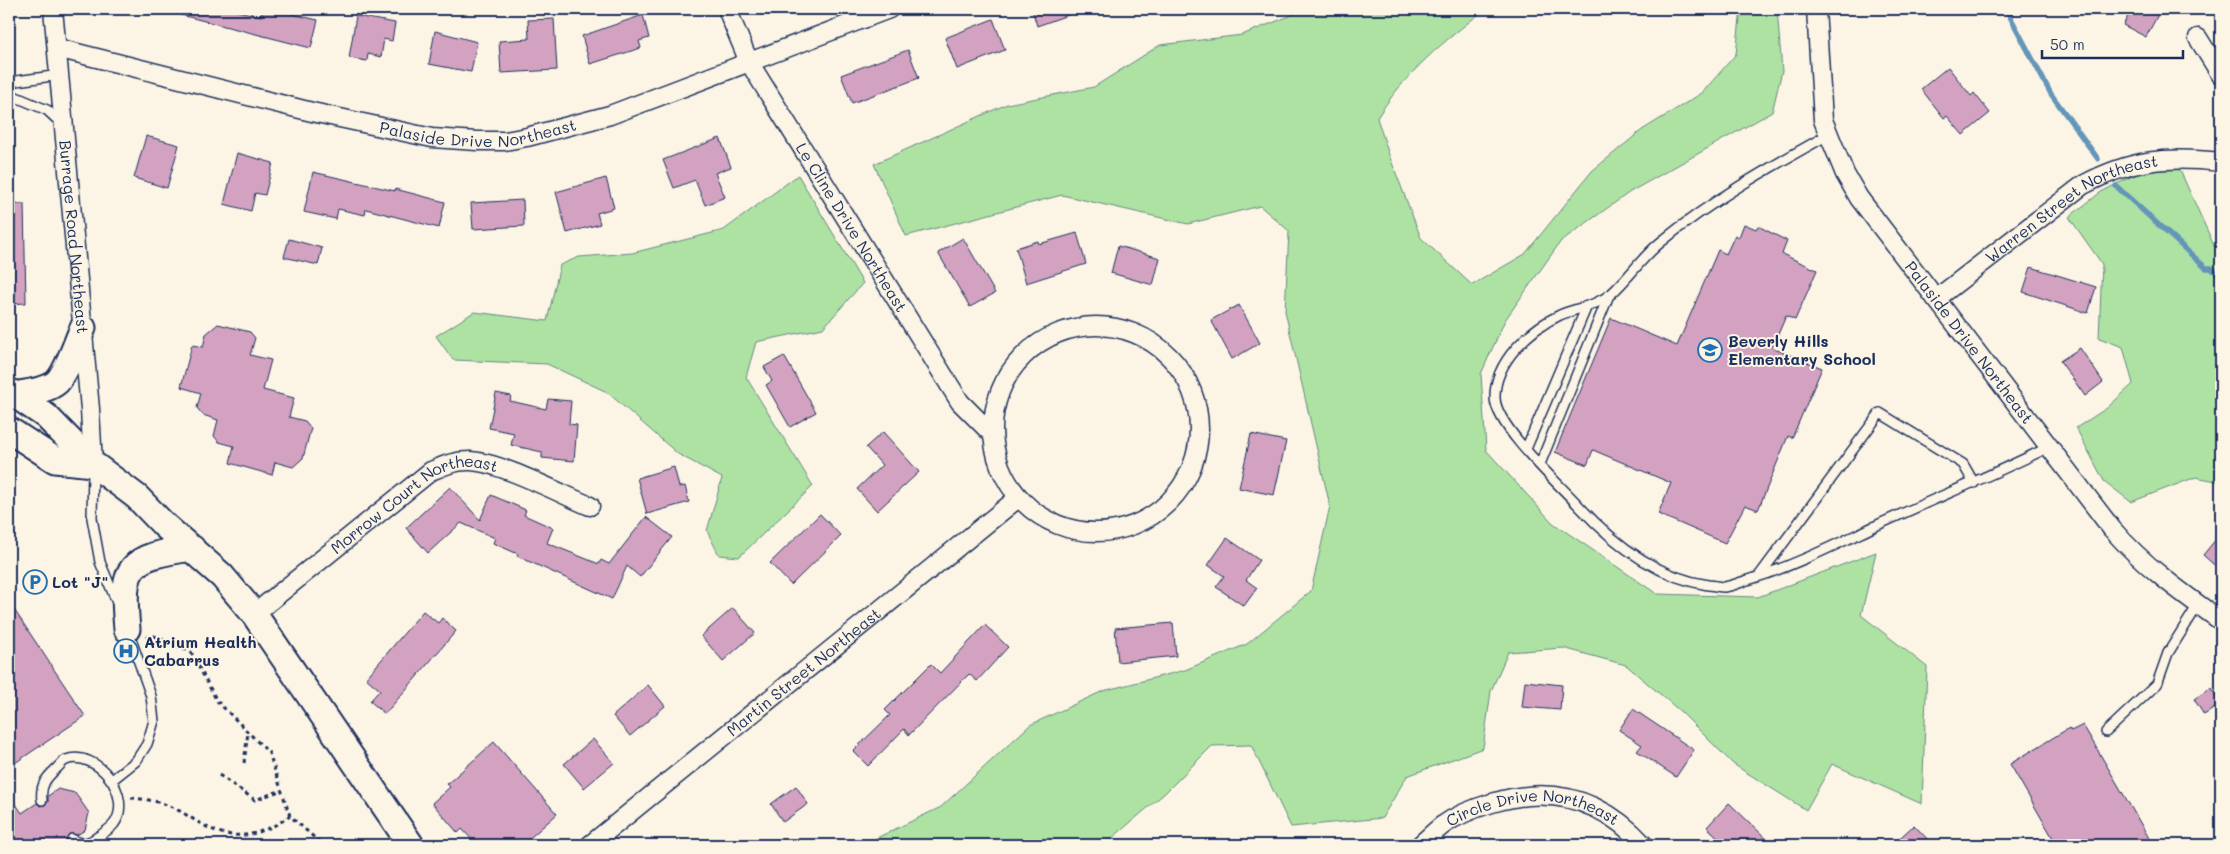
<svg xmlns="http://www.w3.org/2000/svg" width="2230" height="854" font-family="Mali,sans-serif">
<rect width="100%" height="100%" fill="#fcf5e5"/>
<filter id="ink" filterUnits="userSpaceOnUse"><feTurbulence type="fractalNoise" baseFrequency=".02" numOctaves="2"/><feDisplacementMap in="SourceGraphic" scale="10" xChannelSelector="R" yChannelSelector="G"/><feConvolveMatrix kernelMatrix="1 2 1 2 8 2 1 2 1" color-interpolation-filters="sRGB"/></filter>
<g filter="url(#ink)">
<path fill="#aee2a3" stroke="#648880" d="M 1307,9 L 1486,9 C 1445,40 1404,74 1377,118 L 1389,155 L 1421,238 L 1472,285 L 1525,254 L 1592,171 L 1642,130 L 1702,93 L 1736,54 L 1741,9 L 1777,9 L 1782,71 L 1772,112 L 1630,192 L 1561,241 L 1505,320 L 1481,374 L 1486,450 L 1553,523 L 1657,594 L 1758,597 L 1876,552 L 1861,615 L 1927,667 L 1922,804 L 1832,764 L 1806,810 L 1733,764 L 1681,712 L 1626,665 L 1563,648 L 1508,652 L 1491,691 L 1483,748 L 1407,776 L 1382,818 L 1291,827 L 1251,745 L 1212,746 L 1165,793 L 1104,845 L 862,845 L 941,807 L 1030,725 L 1103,691 L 1185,670 L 1247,644 L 1311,591 L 1330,506 L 1285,311 L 1289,231 L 1260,206 L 1188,224 L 1062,195 L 906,236 L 874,164 L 1007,104 L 1094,87 L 1160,45 L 1242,35 Z
M 2179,168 L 2216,250 L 2221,251 L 2221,482 L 2196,477 L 2131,502 L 2104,481 L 2076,428 L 2107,408 L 2133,384 L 2123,347 L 2099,338 L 2102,264 L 2069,217 L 2101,192 L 2140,172 Z
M 798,175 L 863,283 L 823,328 L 756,342 L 746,377 L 813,486 L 739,557 L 719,555 L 707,531 L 722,478 L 678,454 L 607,392 L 547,364 L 453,360 L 436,336 L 474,312 L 547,321 L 560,265 L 579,257 L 632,253 L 724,230 Z"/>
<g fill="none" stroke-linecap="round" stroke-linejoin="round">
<path stroke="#6496b9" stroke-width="5.5" d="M 2006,9 L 2051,94 L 2098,159
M 2116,186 L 2206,268 L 2211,268 L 2221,276"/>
</g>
<path fill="#d3a2c0" stroke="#1b2f5e" d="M 177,9 L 228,9 L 261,16 L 263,9 L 269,9 L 318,20 L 311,48 L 177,14 Z
M 1032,9 L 1078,9 L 1079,11 L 1037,26 Z
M 2132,9 L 2161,9 L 2146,37 L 2123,25 Z
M 643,15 L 649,38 L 639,41 L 641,48 L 590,64 L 582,36 Z
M 356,16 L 395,23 L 392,41 L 384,39 L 381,57 L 368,54 L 367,61 L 349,58 Z
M 554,19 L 557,70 L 501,73 L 499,41 L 529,39 L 528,20 Z
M 993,19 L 1005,50 L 957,69 L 945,38 Z
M 435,31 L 477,42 L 471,72 L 429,64 Z
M 908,50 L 919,78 L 852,103 L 841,75 Z
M 1948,67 L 1971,96 L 1974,93 L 1990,113 L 1963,135 L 1947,116 L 1944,118 L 1921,89 Z
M 146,136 L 179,145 L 167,188 L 134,178 Z
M 720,138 L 731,167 L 715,173 L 725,197 L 705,205 L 695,180 L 674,188 L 663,160 Z
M 237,153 L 273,163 L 265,195 L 255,193 L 251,211 L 224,204 Z
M 313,172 L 395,191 L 395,189 L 445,202 L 439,228 L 366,209 L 365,215 L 338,209 L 336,219 L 304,212 Z
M 606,178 L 614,208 L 597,213 L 600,224 L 567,233 L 556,192 Z
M 523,200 L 524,226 L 473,229 L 471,203 Z
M 9,204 L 24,204 L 26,303 L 9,304 Z
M 1744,224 L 1756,229 L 1758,226 L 1787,241 L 1782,254 L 1817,270 L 1795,320 L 1786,316 L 1772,348 L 1822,368 L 1792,438 L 1788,436 L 1758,510 L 1745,505 L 1725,543 L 1658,514 L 1671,483 L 1593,450 L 1587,465 L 1555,452 L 1611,318 L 1677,346 L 1718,250 L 1726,254 L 1735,235 L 1739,237 Z
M 1077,233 L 1086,264 L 1026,283 L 1016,248 L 1038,241 L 1039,244 Z
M 963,238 L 995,293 L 970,307 L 938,253 Z
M 289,239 L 322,248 L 318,265 L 284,257 Z
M 1118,246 L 1160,258 L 1153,285 L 1111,273 Z
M 2031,267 L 2096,287 L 2088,313 L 2023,292 Z
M 1239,305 L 1260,343 L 1232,359 L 1211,320 Z
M 218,324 L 250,332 L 255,338 L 250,355 L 271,360 L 263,390 L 294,398 L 289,417 L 305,421 L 311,428 L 303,458 L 293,467 L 275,462 L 272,475 L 230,463 L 234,446 L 219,442 L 214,436 L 218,420 L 203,415 L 197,408 L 201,393 L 181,387 L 192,345 L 203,347 L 206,334 Z
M 2080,348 L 2103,382 L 2085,396 L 2060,361 Z
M 784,356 L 816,412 L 790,427 L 766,385 L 772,381 L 764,367 Z
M 496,393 L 511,396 L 510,401 L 546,409 L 548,399 L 571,401 L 569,424 L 577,425 L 574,461 L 542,458 L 542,452 L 511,445 L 514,433 L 489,428 Z
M 883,432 L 919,472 L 877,511 L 857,489 L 882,465 L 866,447 Z
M 1251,434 L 1286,441 L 1274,495 L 1239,488 Z
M 674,467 L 679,487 L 685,486 L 689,502 L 647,514 L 637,478 Z
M 450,487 L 480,520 L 491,495 L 526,510 L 524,515 L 553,528 L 547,543 L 599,564 L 601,560 L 609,564 L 646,517 L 672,537 L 640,577 L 627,566 L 612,599 L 517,556 L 518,554 L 493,543 L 495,538 L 461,523 L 428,553 L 406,528 Z
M 820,514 L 841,536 L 791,585 L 770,563 Z
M 2221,533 L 2221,571 L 2203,555 Z
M 1227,538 L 1259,560 L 1246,580 L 1257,588 L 1244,606 L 1216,587 L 1224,576 L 1208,565 Z
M 9,602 L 85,716 L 9,767 Z
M 733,608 L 755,633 L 723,661 L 701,636 Z
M 423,611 L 438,623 L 442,618 L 456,631 L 385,714 L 370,701 L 380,690 L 366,678 Z
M 1173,623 L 1176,656 L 1118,662 L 1115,628 Z
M 985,625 L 1008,647 L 977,681 L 969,674 L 909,735 L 904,729 L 868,766 L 853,751 L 890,715 L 885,710 L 931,664 L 940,673 Z
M 1525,681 L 1562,685 L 1560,710 L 1522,707 Z
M 648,685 L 665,706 L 630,736 L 613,716 Z
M 2211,688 L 2221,704 L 2204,715 L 2194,699 Z
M 1633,709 L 1694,750 L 1676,777 L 1637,751 L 1642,745 L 1619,730 Z
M 2083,725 L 2153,845 L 2057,845 L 2010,764 L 2069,728 L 2071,731 Z
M 593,739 L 614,763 L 584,788 L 564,764 Z
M 494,742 L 557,814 L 522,845 L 477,845 L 462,829 L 458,833 L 432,803 L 450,787 L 447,784 Z
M 796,786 L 808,804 L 783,822 L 771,804 Z
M 58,789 L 75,793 L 89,813 L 85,830 L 77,835 L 69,834 L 67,842 L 61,845 L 43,843 L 39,845 L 9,845 L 9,794 L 22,813 L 37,803 L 40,806 L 45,805 L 48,802 L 48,796 Z
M 1729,803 L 1773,845 L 1726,845 L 1707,827 Z
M 1914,825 L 1933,845 L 1892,845 Z"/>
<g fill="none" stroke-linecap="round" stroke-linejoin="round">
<g stroke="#1b2f5e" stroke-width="12">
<path id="lane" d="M 9,82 L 60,75
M 9,94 L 47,110 L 62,124
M 1828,135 C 1770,167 1712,200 1661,242 C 1642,257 1629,278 1611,294 C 1596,306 1577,308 1560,315 C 1530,329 1494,362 1495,398 C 1496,427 1558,483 1579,506 C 1613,543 1656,577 1708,585 C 1713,585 1719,587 1724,587 C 1733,586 1743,581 1751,579 C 1793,566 1833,546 1873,527 C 1931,500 1991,476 2049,447
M 1526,449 L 1587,306
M 1540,464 L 1609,295
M 93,469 L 92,518 L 100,562 L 118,605
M 1759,576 L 1880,413 L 1963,464 L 1974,483
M 2106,732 L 2157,684 L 2168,653 L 2198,605
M 112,780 L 136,761 L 147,744 L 154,721 L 151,696 L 128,631
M 42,800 C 40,785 46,778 57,768 C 60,765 63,761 66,760 C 97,749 134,796 114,824 C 109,830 102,834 96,838 C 87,844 81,845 72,839"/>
</g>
<g stroke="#1b2f5e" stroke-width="21">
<g id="street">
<path id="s1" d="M 53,9 L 90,409 L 93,464"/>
<path id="s2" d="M 727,9 L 749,62 L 960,402 L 993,435"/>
<path id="s3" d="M 1816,9 L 1823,120 L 1845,174 L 1859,198 L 2112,529 C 2144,566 2182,593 2221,621"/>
<path d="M 2198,38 L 2221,75"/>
<path id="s4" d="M 57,48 L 312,112 L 432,138 L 477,141 L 505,141 L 527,137 L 610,115 L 889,9"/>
<path id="s5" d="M 1936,299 L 2083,185 C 2132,159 2167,156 2221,162"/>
<circle cx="1096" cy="429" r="103"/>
<path id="s6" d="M 254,614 L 431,471 C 443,466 454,461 468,461 C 496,460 561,494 590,506"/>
<path id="s7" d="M 590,845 L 1018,498"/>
<path id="s8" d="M 1420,845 C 1427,839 1435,831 1443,825 C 1457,815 1475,808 1492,803 C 1551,785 1602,799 1644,845"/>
</g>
</g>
<g stroke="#1b2f5e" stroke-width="29">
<path id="secondary" d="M 9,391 L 46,416 L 93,464 L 137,497 L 164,525 L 222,576 L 254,614 L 411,845
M 15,395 C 28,392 47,391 57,382 C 68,370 76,343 83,328
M 9,430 L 55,460 L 93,464
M 127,629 C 121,565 128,557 192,548"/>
</g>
<path stroke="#1b2f5e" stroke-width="3" stroke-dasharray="4 4" stroke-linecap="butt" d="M 146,638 L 154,636 L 191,652 L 217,701 L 269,753 L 290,816 L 317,840 L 328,845
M 244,763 L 248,732
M 219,775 L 255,800 L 282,790
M 131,798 C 145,799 159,801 172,807 C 185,813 196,822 209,828 C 238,843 265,833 290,816
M 374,845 L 375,842"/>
<use href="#lane" stroke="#fcf5e5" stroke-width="9"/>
<use href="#street" stroke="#fcf5e5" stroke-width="18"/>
<use href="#secondary" stroke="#fcf5e5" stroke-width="25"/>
</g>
</g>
<defs>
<g id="school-ring" transform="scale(1.25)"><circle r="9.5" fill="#fcf5e5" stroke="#1f6fb2" stroke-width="1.5"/><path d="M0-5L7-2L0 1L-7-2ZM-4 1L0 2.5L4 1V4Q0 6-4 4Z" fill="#1f6fb2"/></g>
<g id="parking-ring" transform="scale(1.25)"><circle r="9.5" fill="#fcf5e5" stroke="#1f6fb2" stroke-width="1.5"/><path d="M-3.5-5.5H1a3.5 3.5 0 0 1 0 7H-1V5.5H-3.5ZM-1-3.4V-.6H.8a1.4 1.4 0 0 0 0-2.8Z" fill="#1f6fb2"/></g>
<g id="hospital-ring" transform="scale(1.25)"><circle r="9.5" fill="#fcf5e5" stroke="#1f6fb2" stroke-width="1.5"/><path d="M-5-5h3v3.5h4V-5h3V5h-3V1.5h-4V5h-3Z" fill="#1f6fb2"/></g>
</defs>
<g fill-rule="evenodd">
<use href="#school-ring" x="1710" y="350"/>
<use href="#parking-ring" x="35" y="582"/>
<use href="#hospital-ring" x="126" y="651"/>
</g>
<g text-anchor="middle" stroke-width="4" stroke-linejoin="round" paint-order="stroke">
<g font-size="16" fill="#1b2f5e" stroke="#fcf5e5">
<text dy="6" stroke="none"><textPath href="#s4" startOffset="432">Palaside Drive Northeast</textPath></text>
<text dy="6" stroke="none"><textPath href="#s5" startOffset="165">Warren Street Northeast</textPath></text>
<text dy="6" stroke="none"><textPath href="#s2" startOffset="252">Le Cline Drive Northeast</textPath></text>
<text dy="6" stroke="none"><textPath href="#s1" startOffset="229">Burrage Road Northeast</textPath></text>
<text dy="6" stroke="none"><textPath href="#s3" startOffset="379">Palaside Drive Northeast</textPath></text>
<text dy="6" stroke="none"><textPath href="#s6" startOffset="199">Morrow Court Northeast</textPath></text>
<text dy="6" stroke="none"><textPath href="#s7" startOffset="275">Martin Street Northeast</textPath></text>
<text dy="6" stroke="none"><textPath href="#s8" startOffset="126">Circle Drive Northeast</textPath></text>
</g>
<g font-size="16" font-weight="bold" fill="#1b2f5e" stroke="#fcf5e5" text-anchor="start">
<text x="1728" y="347">Beverly Hills<tspan x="1728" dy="18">Elementary School</tspan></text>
<text x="52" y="588">Lot "J"</text>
<text x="144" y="648">Atrium Health<tspan x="144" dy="18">Cabarrus</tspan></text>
</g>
</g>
<rect width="2230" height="854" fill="none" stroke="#fcf5e5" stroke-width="30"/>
<rect x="15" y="15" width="2200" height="824" fill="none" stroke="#1b2f5e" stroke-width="2" filter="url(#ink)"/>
<path d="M2042 50v8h141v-8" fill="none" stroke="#1b2f5e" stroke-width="2.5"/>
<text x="2050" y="50" font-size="15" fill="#1b2f5e" stroke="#fcf5e5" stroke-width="4" paint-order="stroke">50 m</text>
</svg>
